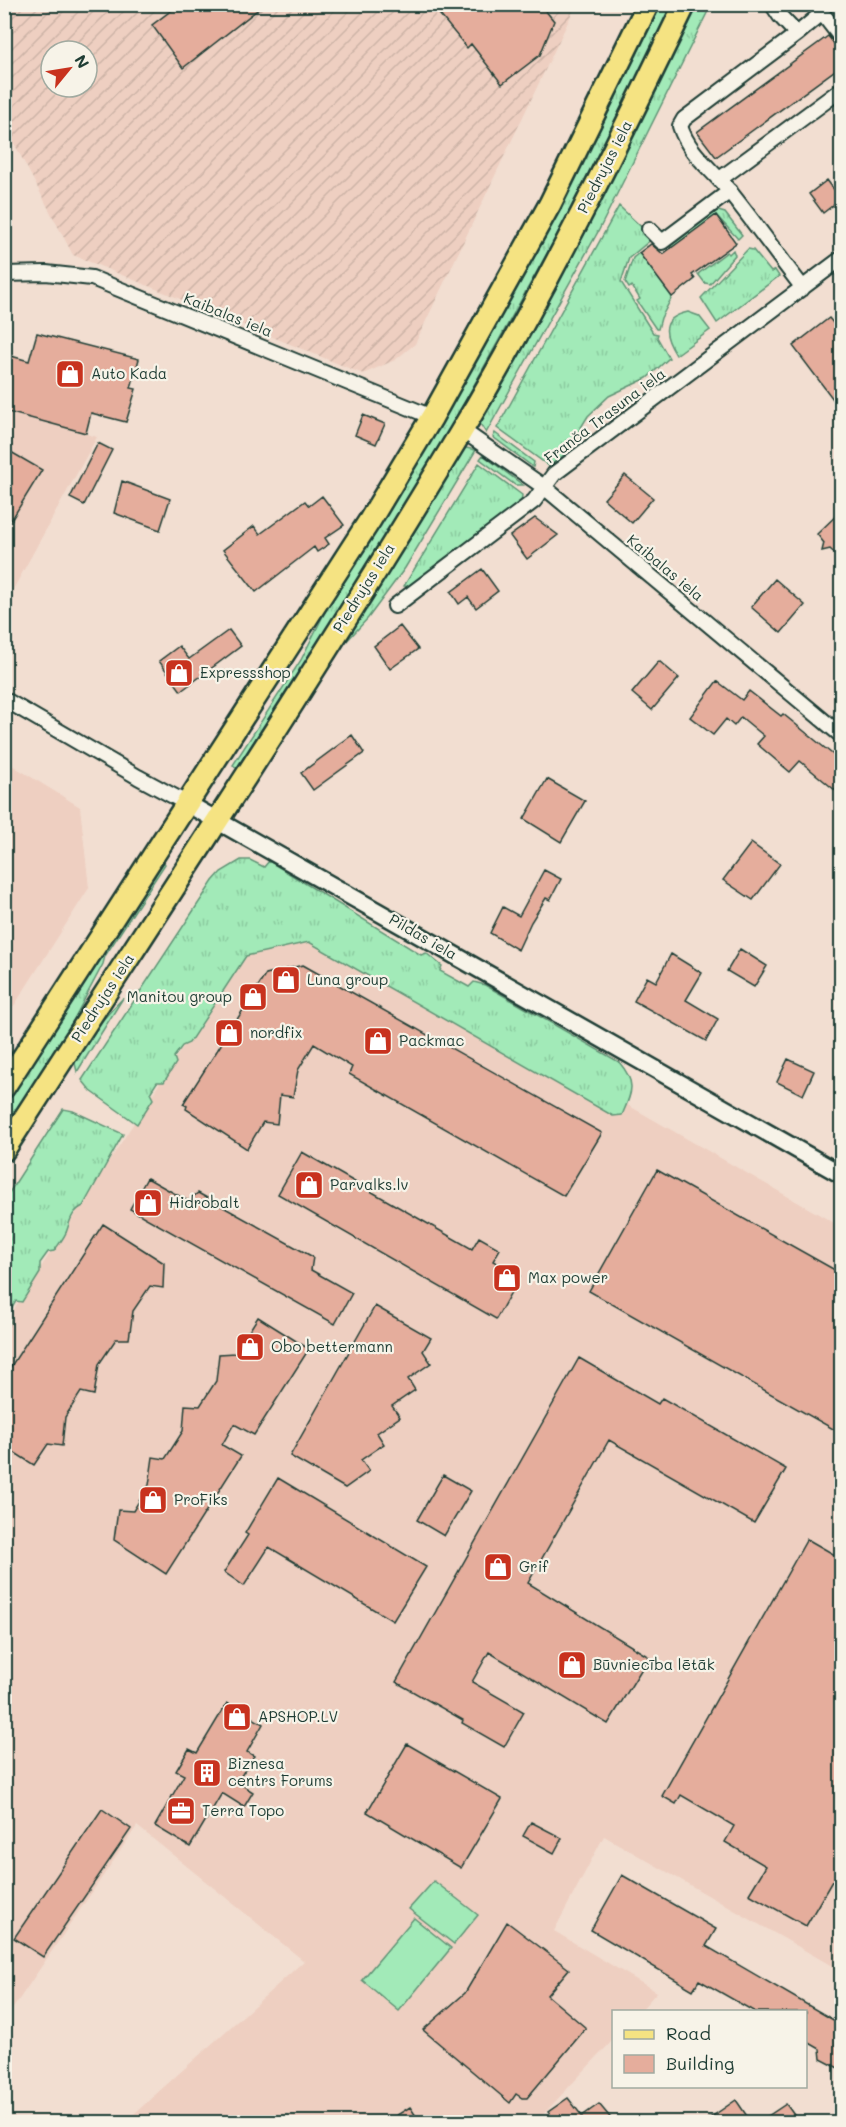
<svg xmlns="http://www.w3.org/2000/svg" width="846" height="2127" font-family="Mali,sans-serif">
<defs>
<pattern id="industrial-furrows" width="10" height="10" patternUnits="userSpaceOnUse" patternTransform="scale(1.5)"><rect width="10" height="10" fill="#eecfc1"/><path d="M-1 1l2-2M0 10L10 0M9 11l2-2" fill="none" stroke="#ccb3a6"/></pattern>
<pattern id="grass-tufts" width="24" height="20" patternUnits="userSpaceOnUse" patternTransform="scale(1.5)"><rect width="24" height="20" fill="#a2eab8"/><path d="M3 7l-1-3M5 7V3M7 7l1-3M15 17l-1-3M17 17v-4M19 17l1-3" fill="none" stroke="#8bca9f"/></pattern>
</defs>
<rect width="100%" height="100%" fill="#f2ded1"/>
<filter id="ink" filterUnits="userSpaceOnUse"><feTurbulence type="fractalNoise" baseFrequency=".0167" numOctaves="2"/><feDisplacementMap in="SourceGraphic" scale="12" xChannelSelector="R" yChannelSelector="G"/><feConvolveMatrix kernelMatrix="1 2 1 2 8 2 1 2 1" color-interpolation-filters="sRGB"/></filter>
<g filter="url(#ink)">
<path fill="#eecfc1" d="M 5,411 L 97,437 L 5,604 Z
M 5,761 L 80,807 L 89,888 L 5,1020 Z
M 318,928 L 841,1227 L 841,1971 L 604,1836 L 554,1931 L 657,1992 L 640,2011 L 614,2012 L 613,2040 L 536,2122 L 125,2122 L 304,1961 L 137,1826 L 5,2020 L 5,1323 L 244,952 Z"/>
<path fill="url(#industrial-furrows)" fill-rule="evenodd" d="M 4,5 L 576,5 L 415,344 L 395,360 L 363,374 L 73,255 L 5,126 ZM 51,51 L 87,51 L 87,87 L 51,87 Z"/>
<path fill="url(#grass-tufts)" stroke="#609476" stroke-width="1.5" d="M 661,5 L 674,5 L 627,102 L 545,257 L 449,430 L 390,532 L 237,768 L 233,765 L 301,660 L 338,586 L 538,246 L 604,121 Z
M 696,5 L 711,5 L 599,230 L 486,433 L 479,422 L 658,84 Z
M 619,206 L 653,238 L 629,258 L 621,282 L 653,333 L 658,334 L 657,337 L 669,358 L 647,378 L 609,396 L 588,416 L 564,455 L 549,466 L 497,428 Z
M 718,211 L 725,213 L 742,235 L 738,239 L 716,215 L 672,248 L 670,244 L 710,212 Z
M 748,249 L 753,250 L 771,272 L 775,270 L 779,276 L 717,323 L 701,298 Z
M 733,250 L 735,255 L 710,284 L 705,283 L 698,274 L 727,252 L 729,254 Z
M 639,253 L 672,297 L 661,318 L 658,329 L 656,329 L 637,301 L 640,299 L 632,286 L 629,288 L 625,282 L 633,258 Z
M 688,312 L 699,316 L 710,330 L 676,355 C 664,336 659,318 688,312 Z
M 495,433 L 534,462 L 533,467 L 493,437 Z
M 466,448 L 476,450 L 405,568 L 368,618 L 332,657 L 459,454 Z
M 483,455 L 523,485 L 515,485 L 480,459 Z
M 479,463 L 522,495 L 521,504 L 410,587 L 404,586 Z
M 162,860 L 165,864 L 105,956 L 103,964 L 65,1036 L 5,1130 L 5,1106 Z
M 241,860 L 250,860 L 264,867 L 269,861 L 421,955 L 426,953 L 442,966 L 440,971 L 469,987 L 474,982 L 485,985 L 619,1062 C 637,1083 632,1092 622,1115 L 613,1116 L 309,942 L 246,956 L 189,1043 L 182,1046 L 174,1057 L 176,1063 L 164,1082 L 157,1082 L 150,1093 L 153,1099 L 137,1124 L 91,1091 L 82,1080 L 213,881 L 221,872 Z
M 123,998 L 77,1072 C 77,1071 75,1064 75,1063 C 75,1047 112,1010 123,998 Z
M 63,1109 L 73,1111 L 123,1134 L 83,1206 C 72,1211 70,1221 67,1230 C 65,1237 58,1245 54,1251 L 48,1252 L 40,1263 L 40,1273 L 22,1302 L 16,1301 L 9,1313 L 10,1322 L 5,1330 L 5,1199 Z"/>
<path fill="#a2eab8" stroke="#609476" stroke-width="1.5" d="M 434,1881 L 478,1915 L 454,1944 L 409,1909 Z
M 414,1918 L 451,1948 L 399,2011 L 362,1980 Z"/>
<path fill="#e5ad9c" stroke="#1f3d34" stroke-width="1.5" d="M 180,4 L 265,4 L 183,68 L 152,25 Z
M 431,4 L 540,4 L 554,21 L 540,55 L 502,84 L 471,44 L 467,48 Z
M 828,36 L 835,45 L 842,48 L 842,65 L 716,157 L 697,132 Z
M 827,180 L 841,199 L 823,213 L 809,194 Z
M 716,215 L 736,243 L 692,275 L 695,279 L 672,297 L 639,253 L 651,244 L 663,254 Z
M 829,318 L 842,334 L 842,411 L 793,346 Z
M 37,333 L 139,359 L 131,388 L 136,389 L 126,422 L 91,413 L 86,433 L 4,411 L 4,354 L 29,361 Z
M 363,415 L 385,424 L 376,444 L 355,435 Z
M 98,443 L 112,450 L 84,505 L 70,498 Z
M 4,448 L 42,470 L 4,532 Z
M 625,475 L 653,498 L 632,523 L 604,499 Z
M 122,481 L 170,499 L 160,530 L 114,513 Z
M 322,496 L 344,525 L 325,538 L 329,544 L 317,552 L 314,547 L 256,592 L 223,550 L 254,526 L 260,534 L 305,501 L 309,506 Z
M 842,510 L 842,560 L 830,549 L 822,551 L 824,543 L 817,534 Z
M 535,518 L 558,535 L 527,559 L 510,536 Z
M 482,569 L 498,591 L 476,608 L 468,597 L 459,604 L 451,592 Z
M 775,579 L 805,605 L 781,633 L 751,607 Z
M 400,626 L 418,649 L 390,669 L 374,646 Z
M 229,630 L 241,646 L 181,691 L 159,661 L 179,646 L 189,659 Z
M 659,661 L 679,678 L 652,710 L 632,693 Z
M 717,681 L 742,700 L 749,691 L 781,716 L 783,714 L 842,762 L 842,796 L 800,761 L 790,772 L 757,744 L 764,736 L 741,717 L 734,726 L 726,719 L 713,735 L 690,717 Z
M 352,735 L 364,753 L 313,790 L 301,773 Z
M 547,779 L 585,801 L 561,842 L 524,819 Z
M 751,843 L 780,864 L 753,900 L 723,880 Z
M 544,870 L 561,879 L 550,900 L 546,898 L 531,922 L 518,950 L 490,933 L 503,907 L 519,916 Z
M 740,949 L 767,966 L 754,987 L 727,971 Z
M 671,954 L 702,973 L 686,1000 L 718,1019 L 706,1041 L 634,1001 L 647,977 L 656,982 Z
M 303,965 L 602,1133 L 564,1196 L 349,1074 L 352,1067 L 314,1044 L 298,1070 L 293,1097 L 280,1095 L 277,1124 L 263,1122 L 247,1149 L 186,1109 L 187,1106 L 183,1104 L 266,974 Z
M 788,1059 L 814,1071 L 803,1095 L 777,1082 Z
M 302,1152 L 472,1249 L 479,1237 L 500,1249 L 493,1261 L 520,1276 L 496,1319 L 278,1194 Z
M 657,1170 L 842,1274 L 842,1434 L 589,1291 Z
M 147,1178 L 188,1201 L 198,1193 L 313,1257 L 311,1270 L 352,1293 L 335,1324 L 130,1209 Z
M 103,1224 L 164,1263 L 163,1288 L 150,1286 L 133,1311 L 129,1339 L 116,1339 L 99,1364 L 94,1395 L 81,1392 L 65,1417 L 62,1446 L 48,1444 L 34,1465 L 4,1446 L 4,1377 Z
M 375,1306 L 431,1338 L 423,1351 L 431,1363 L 408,1379 L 415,1390 L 392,1406 L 400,1417 L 377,1433 L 384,1444 L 361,1460 L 369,1471 L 345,1488 L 290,1456 Z
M 258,1317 L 309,1349 L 254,1435 L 234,1424 L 222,1445 L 241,1456 L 166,1574 L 114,1540 L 118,1510 L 133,1511 L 149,1485 L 153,1457 L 165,1459 L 183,1431 L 185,1405 L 200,1406 L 216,1381 L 219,1354 L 235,1353 Z
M 579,1358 L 658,1404 L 662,1398 L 786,1469 L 754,1523 L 609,1440 L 528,1583 L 649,1657 L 608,1724 L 489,1652 L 472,1682 L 524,1712 L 504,1747 L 462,1723 L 463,1720 L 396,1682 Z
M 443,1475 L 471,1491 L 444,1536 L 417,1520 Z
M 278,1478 L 426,1567 L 393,1621 L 269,1547 L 244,1586 L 224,1572 L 248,1535 L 245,1533 Z
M 807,1539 L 842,1559 L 842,1887 L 832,1881 L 806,1926 L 749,1894 L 766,1866 L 725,1842 L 734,1826 L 681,1795 L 676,1804 L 662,1796 Z
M 227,1703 L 263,1724 L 247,1752 L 254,1756 L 237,1782 L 253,1792 L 244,1807 L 222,1793 L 190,1847 L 155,1826 L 184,1775 L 176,1771 L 189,1749 L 197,1753 Z
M 407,1744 L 502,1799 L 461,1868 L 367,1812 Z
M 102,1809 L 131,1829 L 43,1957 L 14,1938 Z
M 531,1822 L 562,1838 L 554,1853 L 523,1836 Z
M 622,1875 L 716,1929 L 706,1946 L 842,2025 L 842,2070 L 821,2059 L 820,2049 L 806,2041 L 806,2012 L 755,2012 L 699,1980 L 693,1990 L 591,1930 Z
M 507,1922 L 569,1969 L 547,1995 L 586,2028 L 527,2098 L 522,2098 L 516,2094 L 510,2103 L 423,2030 L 465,1993 Z
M 568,2098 L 582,2116 L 599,2104 L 614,2122 L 555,2122 L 548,2112 Z
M 736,2100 L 751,2122 L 704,2122 Z
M 786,2104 L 799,2122 L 759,2122 Z
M 410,2107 L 420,2122 L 386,2122 Z"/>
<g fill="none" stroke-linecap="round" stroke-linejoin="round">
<g stroke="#1f3d34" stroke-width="18">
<path id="minor" d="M 772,4 L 780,16 L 797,34
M 822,13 L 842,39
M 720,179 L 842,89
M 649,229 L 662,242 L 730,191
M 4,274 L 46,273 L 92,278 L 432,417
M 803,288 C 778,256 755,223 730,192 C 713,170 688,153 680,126 L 684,119 L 797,34 L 822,13 L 821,4
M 462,430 L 544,487 L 842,736
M 395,606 L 534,501 L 554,474 L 842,258
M 4,699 L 138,777 L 188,804"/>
</g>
<g stroke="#1f3d34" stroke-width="21">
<path id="tertiary" d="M 188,804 L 842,1175"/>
</g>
<g stroke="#1f3d34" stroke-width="26">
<path id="primary" d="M 4,1087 L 370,520 L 432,417 L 550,204 L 648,4
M 4,1150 C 158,911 315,675 461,432 C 544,294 615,149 685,4"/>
</g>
<use href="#minor" stroke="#f7f3e8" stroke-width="14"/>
<use href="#tertiary" stroke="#f7f3e8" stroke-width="16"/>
<use href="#primary" stroke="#f5e382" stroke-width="21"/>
</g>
</g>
<defs>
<g id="shop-square" transform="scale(1.5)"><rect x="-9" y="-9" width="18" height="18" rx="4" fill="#c8321e" stroke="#f7f3e8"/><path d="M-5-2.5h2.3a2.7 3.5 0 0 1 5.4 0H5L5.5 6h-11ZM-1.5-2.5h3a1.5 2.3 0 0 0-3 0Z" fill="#fff"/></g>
<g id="building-square" transform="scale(1.5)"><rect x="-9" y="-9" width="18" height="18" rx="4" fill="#c8321e" stroke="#f7f3e8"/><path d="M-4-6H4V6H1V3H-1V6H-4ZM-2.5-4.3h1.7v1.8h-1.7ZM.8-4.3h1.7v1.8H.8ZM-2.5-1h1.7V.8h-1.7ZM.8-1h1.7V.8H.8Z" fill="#fff"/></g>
<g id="office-square" transform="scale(1.5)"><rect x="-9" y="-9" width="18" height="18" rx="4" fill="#c8321e" stroke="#f7f3e8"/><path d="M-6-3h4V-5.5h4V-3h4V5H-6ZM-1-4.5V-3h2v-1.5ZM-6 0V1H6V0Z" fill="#fff"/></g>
</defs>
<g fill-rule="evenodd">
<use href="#shop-square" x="70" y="374"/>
<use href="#shop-square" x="179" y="673"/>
<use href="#shop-square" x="286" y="980"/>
<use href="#shop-square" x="253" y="997"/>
<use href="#shop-square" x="229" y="1033"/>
<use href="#shop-square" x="378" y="1041"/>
<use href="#shop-square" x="309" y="1185"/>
<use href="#shop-square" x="148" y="1203"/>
<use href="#shop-square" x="507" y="1278"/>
<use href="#shop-square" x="250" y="1347"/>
<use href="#shop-square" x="153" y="1500"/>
<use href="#shop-square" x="498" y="1567"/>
<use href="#shop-square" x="572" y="1665"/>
<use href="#shop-square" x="237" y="1717"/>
<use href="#building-square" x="207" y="1773"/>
<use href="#office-square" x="181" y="1811"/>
</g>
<g text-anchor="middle" stroke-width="4.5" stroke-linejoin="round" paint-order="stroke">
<g font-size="15" fill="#1f3d34" stroke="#f7f3e8">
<text transform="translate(605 167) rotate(-63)" y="5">Piedrujas iela</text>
<text transform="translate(228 315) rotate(22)" y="5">Kaibalas iela</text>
<text transform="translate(605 416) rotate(-37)" y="5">Franča Trasuna iela</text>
<text transform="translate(665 568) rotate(40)" y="5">Kaibalas iela</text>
<text transform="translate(364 588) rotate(-58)" y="5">Piedrujas iela</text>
<text transform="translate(423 937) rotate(30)" y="5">Pildas iela</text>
<text transform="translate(103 998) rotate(-57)" y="5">Piedrujas iela</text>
</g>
<g font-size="15" fill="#1f3d34" stroke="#f7f3e8" text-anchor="start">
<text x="91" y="379">Auto Kada</text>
<text x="200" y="678">Expressshop</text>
<text x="307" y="985">Luna group</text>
<text x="232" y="1002" text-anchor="end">Manitou group</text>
<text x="250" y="1038">nordfix</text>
<text x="399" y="1046">Packmac</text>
<text x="330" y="1190">Parvalks.lv</text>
<text x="169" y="1208">Hidrobalt</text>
<text x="528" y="1283">Max power</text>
<text x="271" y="1352">Obo bettermann</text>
<text x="174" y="1505">ProFiks</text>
<text x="519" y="1572">Grif</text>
<text x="593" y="1670">Būvniecība lētāk</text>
<text x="258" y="1722">APSHOP.LV</text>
<text x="228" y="1769">Biznesa<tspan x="228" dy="17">centrs Forums</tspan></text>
<text x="202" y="1816">Terra Topo</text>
</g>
</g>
<rect width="846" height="2127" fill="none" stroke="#f7f3e8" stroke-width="24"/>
<rect x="12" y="12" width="822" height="2103" fill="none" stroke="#1f3d34" stroke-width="2" filter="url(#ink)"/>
<rect x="612" y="2010" width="195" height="78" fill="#f7f3e8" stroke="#a1aaa0" stroke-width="1.5"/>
<rect x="624" y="2030" width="30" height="9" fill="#f5e382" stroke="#a1aaa0" stroke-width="1.5"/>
<text x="666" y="2040" font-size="18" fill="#1f3d34">Road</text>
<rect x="624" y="2055" width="30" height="18" fill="#e5ad9c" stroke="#a1aaa0" stroke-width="1.5"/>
<text x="666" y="2070" font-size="18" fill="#1f3d34">Building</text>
<g transform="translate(69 69) rotate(60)"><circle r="28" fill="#f7f3e8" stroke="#a1aaa0" stroke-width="1.5"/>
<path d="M0-4.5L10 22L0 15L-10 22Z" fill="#c8321e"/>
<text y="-9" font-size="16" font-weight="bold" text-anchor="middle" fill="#1f3d34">N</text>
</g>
</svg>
